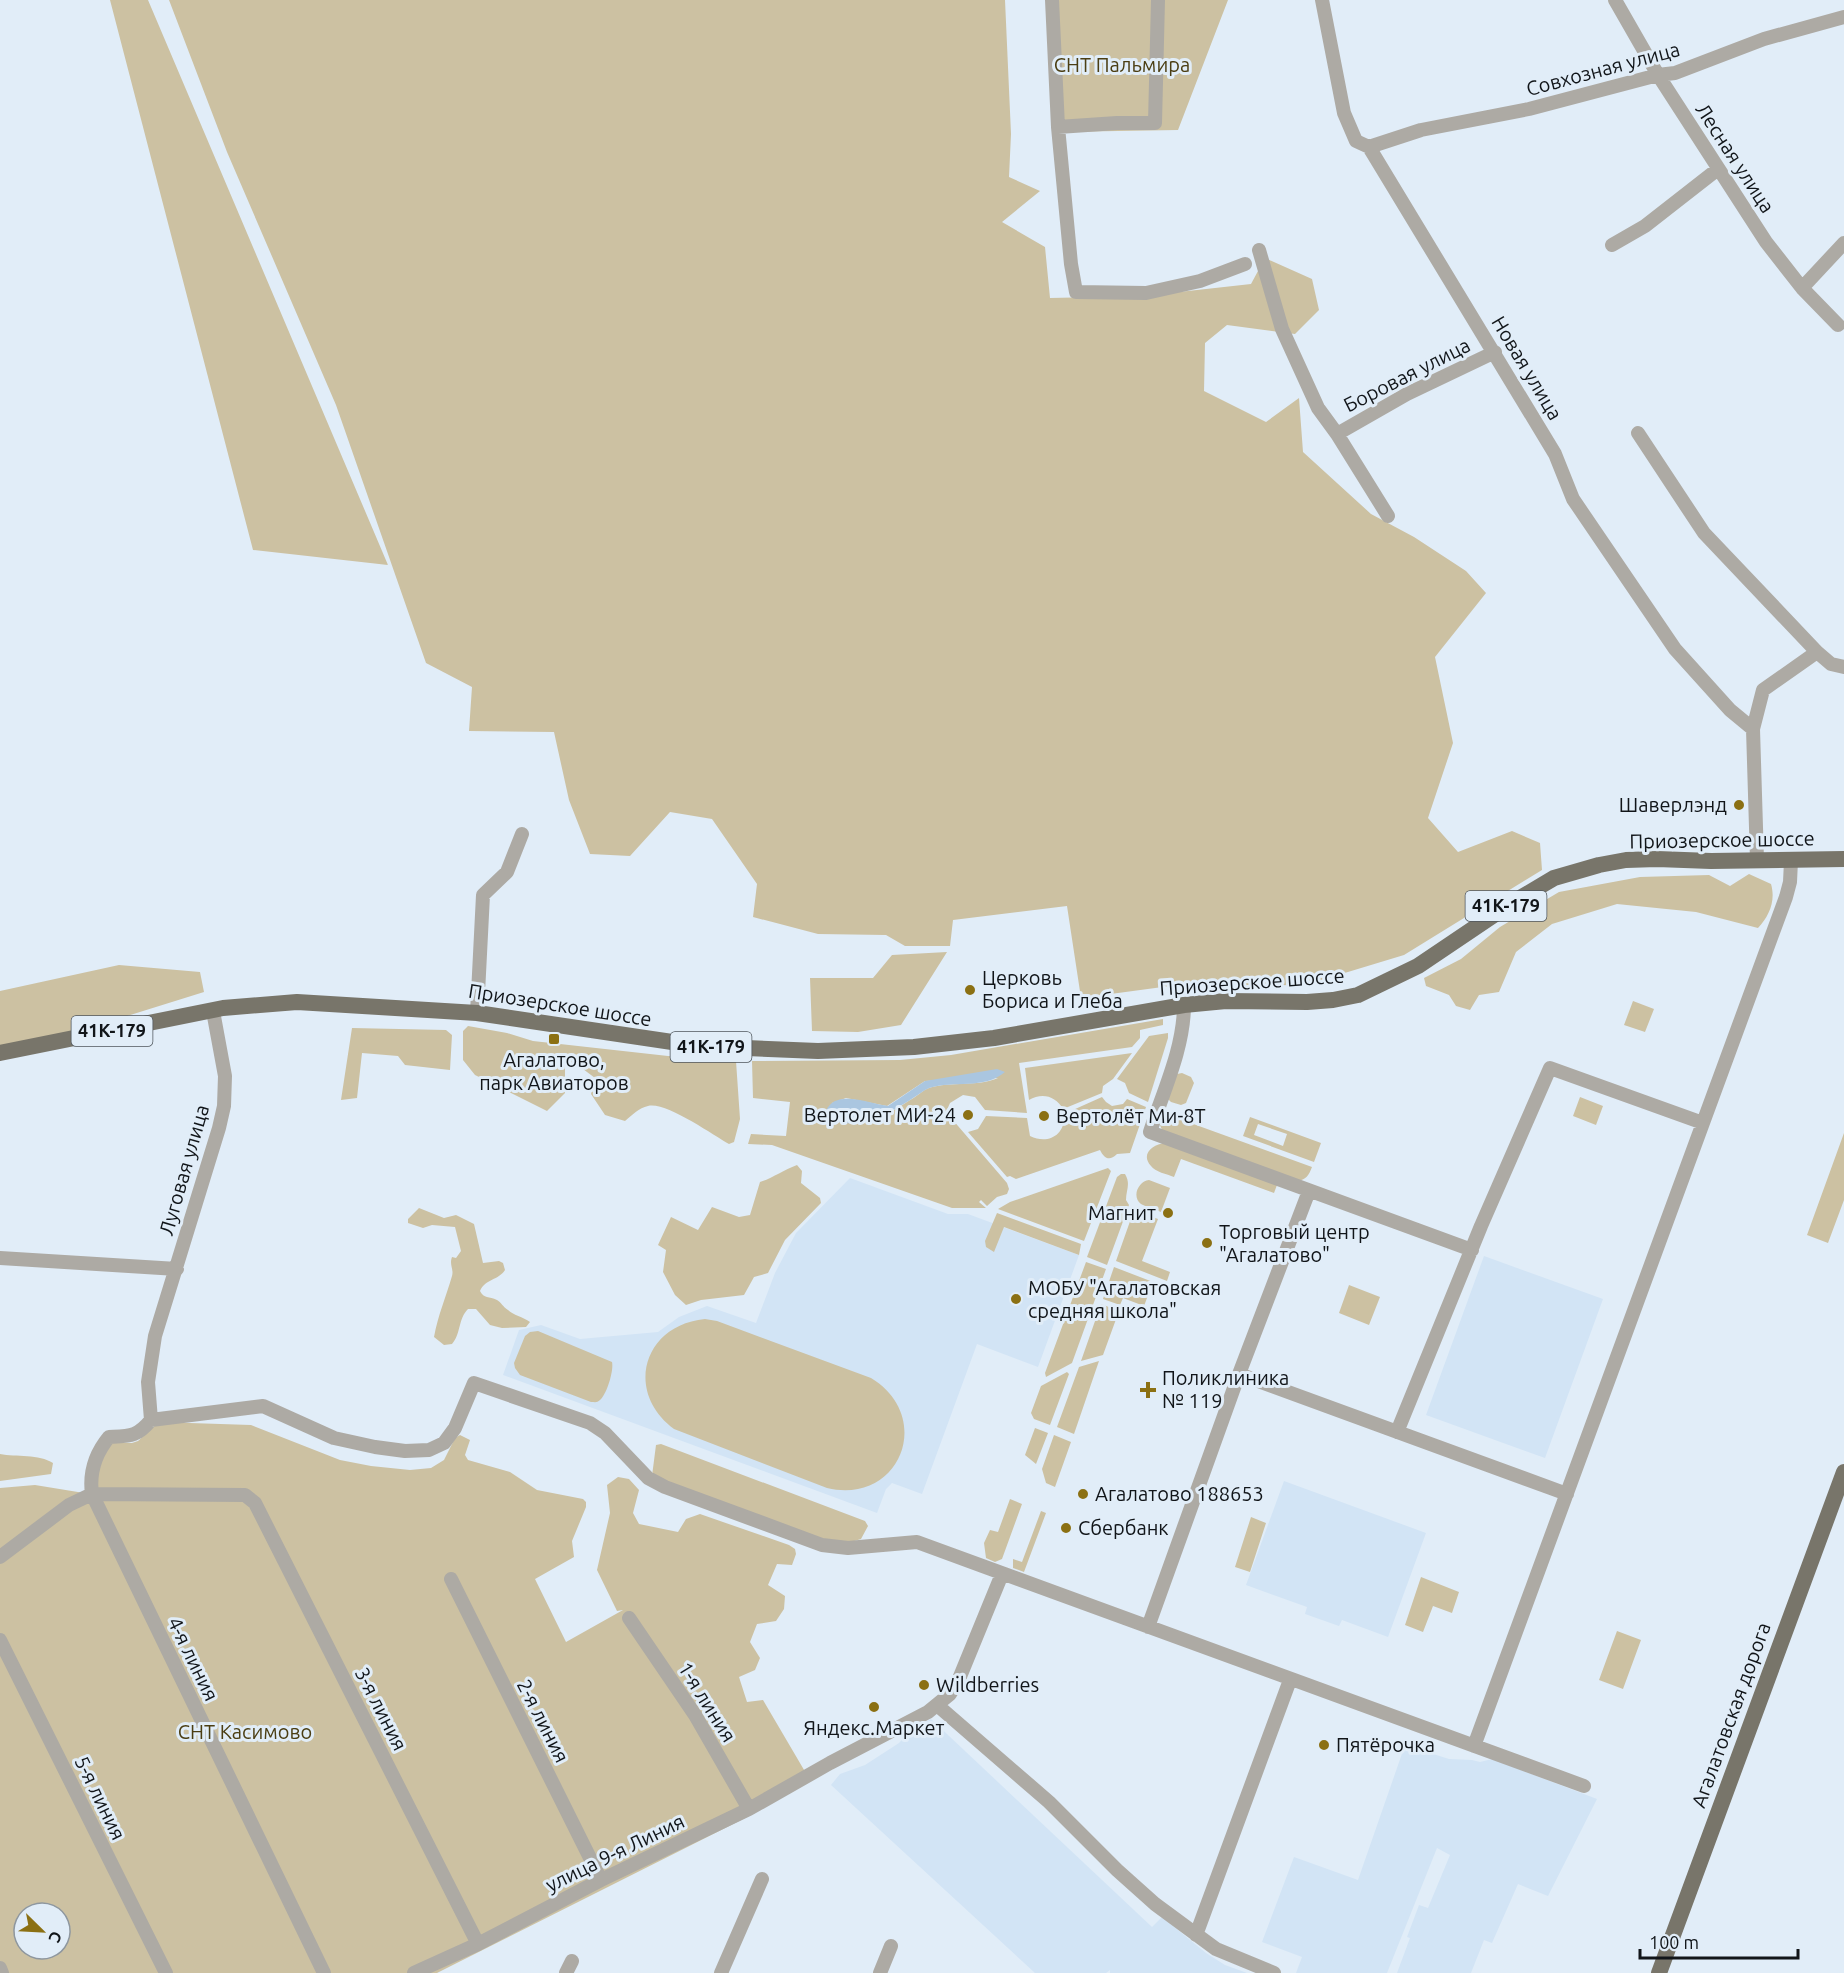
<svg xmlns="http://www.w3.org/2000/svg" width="1844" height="1973" font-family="Ubuntu,sans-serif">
<rect width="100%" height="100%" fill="#e1edf8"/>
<path fill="#d2e4f5" d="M 850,1178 L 948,1214 L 968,1214 L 1079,1255 L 1038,1367 L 977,1344 L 922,1494 L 892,1483 L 886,1489 L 877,1513 L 503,1375 L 519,1330 L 541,1325 L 580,1339 L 658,1332 L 679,1317 L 707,1306 L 756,1323 L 775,1273 L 796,1233 Z
M 1484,1256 L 1603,1299 L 1545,1458 L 1426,1415 Z
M 1284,1481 L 1426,1533 L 1388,1637 L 1342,1620 L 1339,1626 L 1305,1614 L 1307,1607 L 1246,1585 Z
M 931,1719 L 1152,1927 L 1162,1917 L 1206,1953 L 1225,1965 L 1247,1973 L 1110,1973 L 1110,1970 L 1106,1973 L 1035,1973 L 831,1785 L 840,1774 L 865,1765 L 899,1743 L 909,1732 Z
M 1405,1745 L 1449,1759 L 1472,1760 L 1480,1762 L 1492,1759 L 1597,1799 L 1548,1896 L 1518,1884 L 1492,1943 L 1484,1940 L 1471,1973 L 1397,1973 L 1410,1938 L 1407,1937 L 1419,1905 L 1428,1908 L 1450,1855 L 1437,1848 L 1387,1973 L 1296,1973 L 1302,1957 L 1262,1942 L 1294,1857 L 1358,1880 Z"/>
<path fill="#ccc1a2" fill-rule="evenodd" d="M 110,0 L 148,0 L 388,565 L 253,550 Z
M 169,0 L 1005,0 L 1011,134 L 1009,177 L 1040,191 L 1002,222 L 1045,247 L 1050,298 L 1143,296 L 1251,284 L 1265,258 L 1312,279 L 1319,310 L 1295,334 L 1227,325 L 1205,343 L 1204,391 L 1266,422 L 1299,398 L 1303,452 L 1371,514 L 1414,537 L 1466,571 L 1486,593 L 1435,657 L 1453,743 L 1428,818 L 1458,852 L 1512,831 L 1540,843 L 1542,870 L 1404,955 L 1305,985 L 1170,986 L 1081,998 L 1067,906 L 953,920 L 950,946 L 905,946 L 886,935 L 818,934 L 753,917 L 757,884 L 712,819 L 670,812 L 630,856 L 590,854 L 569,800 L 554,732 L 469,731 L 472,687 L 426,663 L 336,405 L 227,152 Z
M 1053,0 L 1228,0 L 1178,130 L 1058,132 Z
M 1749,874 L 1771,884 C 1776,901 1769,916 1758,928 L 1696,912 L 1617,904 L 1552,924 L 1516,952 L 1499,992 L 1479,995 L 1470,1010 L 1456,1006 L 1449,995 L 1426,986 L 1424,978 L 1461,959 L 1500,927 L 1559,892 L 1640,877 L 1709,875 L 1730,886 Z
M 947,952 L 901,1025 L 858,1032 L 812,1031 L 810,978 L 873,978 L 892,955 Z
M 119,965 L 200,972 L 204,992 L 79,1031 L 0,1046 L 0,991 Z
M 1633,1001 L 1654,1009 L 1645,1032 L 1624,1025 Z
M 1163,1019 L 1163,1025 L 1140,1030 L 1140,1038 L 1132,1047 L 1019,1063 L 1027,1113 L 985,1110 L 975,1097 L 963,1095 L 950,1103 L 946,1112 L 1007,1183 L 1009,1189 L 1007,1194 L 997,1197 L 987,1206 L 981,1200 L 979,1202 L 986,1208 L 952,1208 L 772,1145 L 748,1144 L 751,1134 L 786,1136 L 790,1102 L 753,1098 L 752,1061 L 900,1060 L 951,1055 ZM 998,1078 C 977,1087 951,1081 929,1088 C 923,1090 916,1097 910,1100 C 884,1117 868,1125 836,1122 L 832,1103 L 846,1098 L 887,1106 L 925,1081 Z
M 468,1026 L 507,1033 L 533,1041 L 668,1056 L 736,1061 L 740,1119 L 734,1142 L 729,1144 C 713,1135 665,1101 648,1106 C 639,1108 632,1115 625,1121 L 605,1115 L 591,1094 L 595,1078 L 579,1066 L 565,1065 L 565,1093 L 547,1111 L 475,1075 L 463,1060 L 463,1031 Z
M 352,1028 L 446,1030 L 452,1035 L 450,1070 L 405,1065 L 398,1056 L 362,1053 L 357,1098 L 341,1100 Z
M 1168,1033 L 1168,1038 L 1148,1102 L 1129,1093 L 1125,1083 L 1117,1079 L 1149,1036 Z
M 1132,1053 L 1113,1079 L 1103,1086 L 1102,1093 L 1063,1109 C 1056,1096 1042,1092 1029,1100 L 1025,1068 Z
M 1182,1073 L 1191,1077 L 1194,1083 L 1186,1103 L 1181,1105 L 1171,1102 L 1168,1099 L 1177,1074 Z
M 1102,1097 L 1106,1102 L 1112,1106 L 1123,1104 L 1127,1099 L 1146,1107 L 1130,1153 L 1117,1154 C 1109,1162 1104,1158 1100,1150 L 1016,1179 L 1010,1176 L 1007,1177 L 968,1132 L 978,1129 L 986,1116 L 1027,1118 L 1030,1136 C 1049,1145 1066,1134 1064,1114 Z
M 1580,1097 L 1603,1106 L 1596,1125 L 1573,1116 Z
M 1163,1113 L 1312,1167 C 1309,1175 1306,1180 1297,1181 L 1163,1132 L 1159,1123 Z
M 1250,1117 L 1321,1143 L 1314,1162 L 1243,1136 ZM 1258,1124 L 1287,1134 L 1283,1146 L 1254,1135 Z
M 1844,1133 L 1844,1200 L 1828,1243 L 1807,1235 Z
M 1165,1143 L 1277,1185 L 1274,1193 L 1181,1159 L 1174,1177 C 1167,1174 1155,1172 1151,1166 C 1140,1154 1153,1144 1165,1143 Z
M 797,1165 L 802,1171 L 801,1183 L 820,1198 L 821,1203 L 785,1240 L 768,1273 L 754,1277 L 744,1295 L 701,1300 L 686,1305 L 675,1295 L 663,1272 L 666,1250 L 658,1245 L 671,1217 L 698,1230 L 712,1207 L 739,1217 L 750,1215 L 760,1182 C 773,1178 783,1170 797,1165 Z
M 1108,1168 L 1111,1171 L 1084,1241 L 998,1209 L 1010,1202 Z
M 1121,1174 L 1125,1174 C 1131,1184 1126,1190 1126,1200 L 1129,1205 L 1107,1265 L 1087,1257 L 1117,1177 Z
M 1149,1180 L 1170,1188 L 1161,1212 C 1155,1209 1146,1207 1141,1204 C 1131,1196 1139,1181 1149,1180 Z
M 419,1208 L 444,1218 L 456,1215 L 474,1224 L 483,1263 L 499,1261 L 503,1263 L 505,1270 C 499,1280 485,1279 480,1291 C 484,1299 489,1296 497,1300 C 501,1302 503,1307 508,1310 C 513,1315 523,1317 530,1322 L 526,1327 L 502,1328 L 490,1325 L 476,1309 L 468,1309 C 458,1319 461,1334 452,1344 L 444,1345 L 434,1337 C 438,1315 446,1297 452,1276 C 454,1269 449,1265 452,1257 L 456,1258 L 461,1251 L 455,1227 L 432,1225 L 423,1228 L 408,1223 L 408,1219 Z
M 1134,1210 L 1158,1219 L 1142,1261 L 1170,1272 L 1167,1281 L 1116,1261 Z
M 997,1213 L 1081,1244 L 1079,1255 L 1004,1227 L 994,1252 L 986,1247 L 985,1241 Z
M 1086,1262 L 1106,1269 L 1072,1363 L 1046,1377 L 1045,1373 Z
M 1114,1267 L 1153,1282 L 1144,1306 L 1123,1298 L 1120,1305 L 1103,1299 Z
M 1349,1285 L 1380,1297 L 1369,1325 L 1339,1313 Z
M 1101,1304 L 1119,1311 L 1103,1355 L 1081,1361 Z
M 705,1319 L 717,1321 L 871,1378 C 935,1417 900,1505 827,1488 L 674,1429 C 624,1392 643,1325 705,1319 Z
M 538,1331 L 612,1362 C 614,1370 607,1394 600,1400 C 597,1403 595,1402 591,1402 L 520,1375 L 515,1368 L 514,1363 L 525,1336 L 530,1332 Z
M 1099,1361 L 1074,1434 L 1057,1427 L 1079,1367 Z
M 1067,1372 L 1069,1374 L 1050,1425 L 1034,1419 L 1031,1413 L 1041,1386 Z
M 159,1422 L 251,1425 L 340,1460 L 371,1466 L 410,1470 L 431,1468 L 444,1460 L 455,1438 L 460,1435 L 470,1440 L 465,1455 L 468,1460 L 510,1472 L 537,1490 L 583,1499 L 586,1502 L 586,1507 L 572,1541 L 574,1557 L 535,1579 L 566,1642 L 623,1610 L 617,1611 L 597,1570 L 610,1513 L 607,1485 L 618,1477 L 629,1479 L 639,1490 L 633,1513 L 639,1524 L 678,1532 L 686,1519 L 700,1514 L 789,1545 L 795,1549 L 796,1554 L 792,1565 L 777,1564 L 768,1585 L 785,1596 L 784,1609 L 776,1621 L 757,1624 L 750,1642 L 760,1658 L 755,1670 L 739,1677 L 747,1702 L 763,1700 L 807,1775 L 750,1801 L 755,1813 L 437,1973 L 0,1973 L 0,1488 L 35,1485 L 84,1493 L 111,1442 L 132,1443 L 138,1441 ZM 24,1913 L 60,1913 L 60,1949 L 24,1949 Z
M 1035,1428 L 1048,1433 L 1036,1464 L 1025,1455 Z
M 1054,1435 L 1071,1442 L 1055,1487 L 1046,1483 L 1042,1469 Z
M 661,1444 L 865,1521 L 868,1526 L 861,1539 L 848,1543 L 831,1543 L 652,1476 L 656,1445 Z
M 0,1454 C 16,1457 39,1454 53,1463 L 51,1474 L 0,1481 Z
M 1010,1499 L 1022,1504 L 1002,1559 L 995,1562 L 986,1558 L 984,1543 L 990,1530 L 998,1532 Z
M 1041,1511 L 1046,1513 L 1024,1572 L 1013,1568 L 1013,1559 L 1022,1562 Z
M 1251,1517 L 1266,1523 L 1250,1572 L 1235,1567 Z
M 1421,1577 L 1459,1592 L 1452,1613 L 1433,1606 L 1423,1632 L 1405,1625 Z
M 1617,1631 L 1641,1640 L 1623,1689 L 1599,1680 Z"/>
<path fill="#aac6e0" d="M 997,1069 L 1005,1072 C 984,1090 954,1080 929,1088 C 924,1090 918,1095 913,1098 C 891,1112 871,1126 844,1123 C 836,1122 829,1119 826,1111 C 835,1088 871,1104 888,1106 L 925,1081 Z"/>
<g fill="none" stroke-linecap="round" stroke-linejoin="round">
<path stroke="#adaaa4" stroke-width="14" d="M 1052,0 L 1058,127 L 1117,123 L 1155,123 L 1158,0
M 1322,0 L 1344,113 L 1356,141 L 1369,147 L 1555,454 L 1573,499 L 1675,649 L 1730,710 L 1753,729
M 1615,0 L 1658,75 L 1766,242 L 1802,288 L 1838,325
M 1058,127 L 1071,264 L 1076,292 L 1146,293 L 1200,281 L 1245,264
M 1369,147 L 1421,130 L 1529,109 L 1658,75 L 1675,73 L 1764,39 L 1844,17
M 1612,245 L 1645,226 L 1718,169
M 1259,250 L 1282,329 L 1318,408 L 1337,434 L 1388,516
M 1802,288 L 1844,243
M 1638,433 L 1704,533 L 1817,652 L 1763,690 L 1753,729 L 1757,860
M 1337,434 L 1407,394 L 1495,352
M 1817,652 L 1831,664 L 1844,667
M 1184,1005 C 1184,1048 1163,1092 1150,1132 L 1472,1250
M 477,1013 L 483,895 L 507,872 L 522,834
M 0,1258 L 177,1269
M 1239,1374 L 1567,1494
M 151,1420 L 263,1406 L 334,1438 L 375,1447 L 405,1451 L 429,1450 L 444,1443 L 455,1428 L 474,1383 L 590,1423 L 605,1433 L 648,1478 L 665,1487 L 822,1545 L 848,1548 L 917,1542 L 1584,1786
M 151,1420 C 137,1437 130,1436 109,1437 C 95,1454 89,1472 92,1494 L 324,1973
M 151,1420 L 148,1382 L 155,1336 L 219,1128 L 224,1106 L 225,1076 L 213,1011
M 1397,1432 L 1481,1226 L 1550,1068 L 1703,1123
M 0,1557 L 69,1505 L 92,1494 L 245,1495 L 255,1503 L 478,1944
M 451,1579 L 601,1880
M 629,1618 L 695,1715 L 749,1809
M 1148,1627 L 1239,1374 L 1309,1191
M 0,1640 L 166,1973
M 937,1705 L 1049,1802 L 1117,1870 L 1155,1904 L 1216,1949 L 1274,1973
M 1474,1746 L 1786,897 L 1790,882 L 1791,861
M 1196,1935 L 1290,1680
M 0,1968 L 2,1973
M 414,1973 L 478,1944 L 601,1880 L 749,1809 L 830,1763 L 928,1712 L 950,1694 L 959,1679 L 1002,1574
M 566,1973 L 572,1961
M 721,1973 L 762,1879
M 880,1973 L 891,1946"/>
<path stroke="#78756a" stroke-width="16" d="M 0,1053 L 223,1008 L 297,1002 L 477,1013 L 699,1046 L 818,1051 L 914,1047 L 994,1038 L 1184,1005 L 1226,1001 L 1307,1002 L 1333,1000 L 1358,995 L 1418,966 L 1510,904 L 1554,878 L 1599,865 L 1626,860 L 1657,859 L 1711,861 L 1844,859
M 1659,1973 L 1844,1472"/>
</g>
<g fill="#8b7013" stroke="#e1edf8" stroke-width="2">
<circle cx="1739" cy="805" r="6"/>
<circle cx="970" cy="990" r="6"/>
<rect x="548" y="1033" width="12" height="12" rx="3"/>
<circle cx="968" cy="1115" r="6"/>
<circle cx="1044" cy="1116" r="6"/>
<circle cx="1168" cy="1213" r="6"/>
<circle cx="1207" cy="1243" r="6"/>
<circle cx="1016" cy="1299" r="6"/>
<path d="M1145 1381h6v6h6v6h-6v6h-6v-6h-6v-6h6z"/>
<circle cx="1083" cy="1494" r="6"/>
<circle cx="1066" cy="1528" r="6"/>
<circle cx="924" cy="1685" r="6"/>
<circle cx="874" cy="1707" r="6"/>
<circle cx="1324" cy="1745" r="6"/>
</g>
<g text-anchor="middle" stroke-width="6" stroke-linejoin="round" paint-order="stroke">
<g fill="#e1edf8" stroke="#4f565c" stroke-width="1.5">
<rect x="1465.5" y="891" width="81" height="30" rx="4.5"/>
<rect x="71.5" y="1016" width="81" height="30" rx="4.5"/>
<rect x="670.5" y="1032" width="81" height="30" rx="4.5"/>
</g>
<g font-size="18" font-weight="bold" fill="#111519">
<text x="1506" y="912">41К-179</text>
<text x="112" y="1037">41К-179</text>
<text x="711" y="1053">41К-179</text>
</g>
<g font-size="20" fill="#4b3e13" stroke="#e1edf8">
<text x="1122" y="72">СНТ Пальмира</text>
<text x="245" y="1739">СНТ Касимово</text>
</g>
<g font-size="20" fill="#111519" stroke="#e1edf8">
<text transform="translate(1603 69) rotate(-15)" y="7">Совхозная улица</text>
<text transform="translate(1735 158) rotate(57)" y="7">Лесная улица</text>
<text transform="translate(1527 368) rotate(59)" y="7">Новая улица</text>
<text transform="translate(1407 375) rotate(-27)" y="7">Боровая улица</text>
<text transform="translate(1722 840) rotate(-1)" y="7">Приозерское шоссе</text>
<text transform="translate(1252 982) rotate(-4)" y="7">Приозерское шоссе</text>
<text transform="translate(560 1005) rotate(9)" y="7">Приозерское шоссе</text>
<text transform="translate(184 1170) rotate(-74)" y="7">Луговая улица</text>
<text transform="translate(193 1659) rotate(64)" y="7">4-я линия</text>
<text transform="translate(707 1702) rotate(58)" y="7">1-я линия</text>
<text transform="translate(381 1709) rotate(63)" y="7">3-я линия</text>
<text transform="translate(1731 1715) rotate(-70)" y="7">Агалатовская дорога</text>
<text transform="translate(543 1721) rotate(63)" y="7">2-я линия</text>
<text transform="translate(100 1798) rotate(64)" y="7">5-я линия</text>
<text transform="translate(615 1853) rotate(-26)" y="7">улица 9-я Линия</text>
</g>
<g font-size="20" fill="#111519" stroke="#e1edf8" text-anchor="start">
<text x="1727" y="812" text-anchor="end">Шаверлэнд</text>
<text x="982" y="985">Церковь<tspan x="982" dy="23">Бориса и Глеба</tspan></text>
<text x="554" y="1067" text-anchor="middle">Агалатово,<tspan x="554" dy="23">парк Авиаторов</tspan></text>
<text x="956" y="1122" text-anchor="end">Вертолет МИ-24</text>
<text x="1056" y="1123">Вертолёт Ми-8Т</text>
<text x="1156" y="1220" text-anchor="end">Магнит</text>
<text x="1219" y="1239">Торговый центр<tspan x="1219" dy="23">"Агалатово"</tspan></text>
<text x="1028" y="1295">МОБУ "Агалатовская<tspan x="1028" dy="23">средняя школа"</tspan></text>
<text x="1162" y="1385">Поликлиника<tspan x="1162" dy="23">№ 119</tspan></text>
<text x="1095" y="1501">Агалатово 188653</text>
<text x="1078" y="1535">Сбербанк</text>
<text x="936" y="1692">Wildberries</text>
<text x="874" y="1735" text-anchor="middle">Яндекс.Маркет</text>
<text x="1336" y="1752">Пятёрочка</text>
</g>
</g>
<g transform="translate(42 1931) rotate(114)"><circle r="28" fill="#e1edf8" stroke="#8e979f" stroke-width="1.5"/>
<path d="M0-4.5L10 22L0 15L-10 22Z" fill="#8b7013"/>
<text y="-9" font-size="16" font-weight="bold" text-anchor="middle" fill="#111519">С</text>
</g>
<path d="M1640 1949v9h158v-9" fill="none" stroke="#111519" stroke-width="3"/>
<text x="1649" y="1949" font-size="18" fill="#111519" stroke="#e1edf8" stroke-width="4.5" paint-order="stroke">100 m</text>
</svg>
